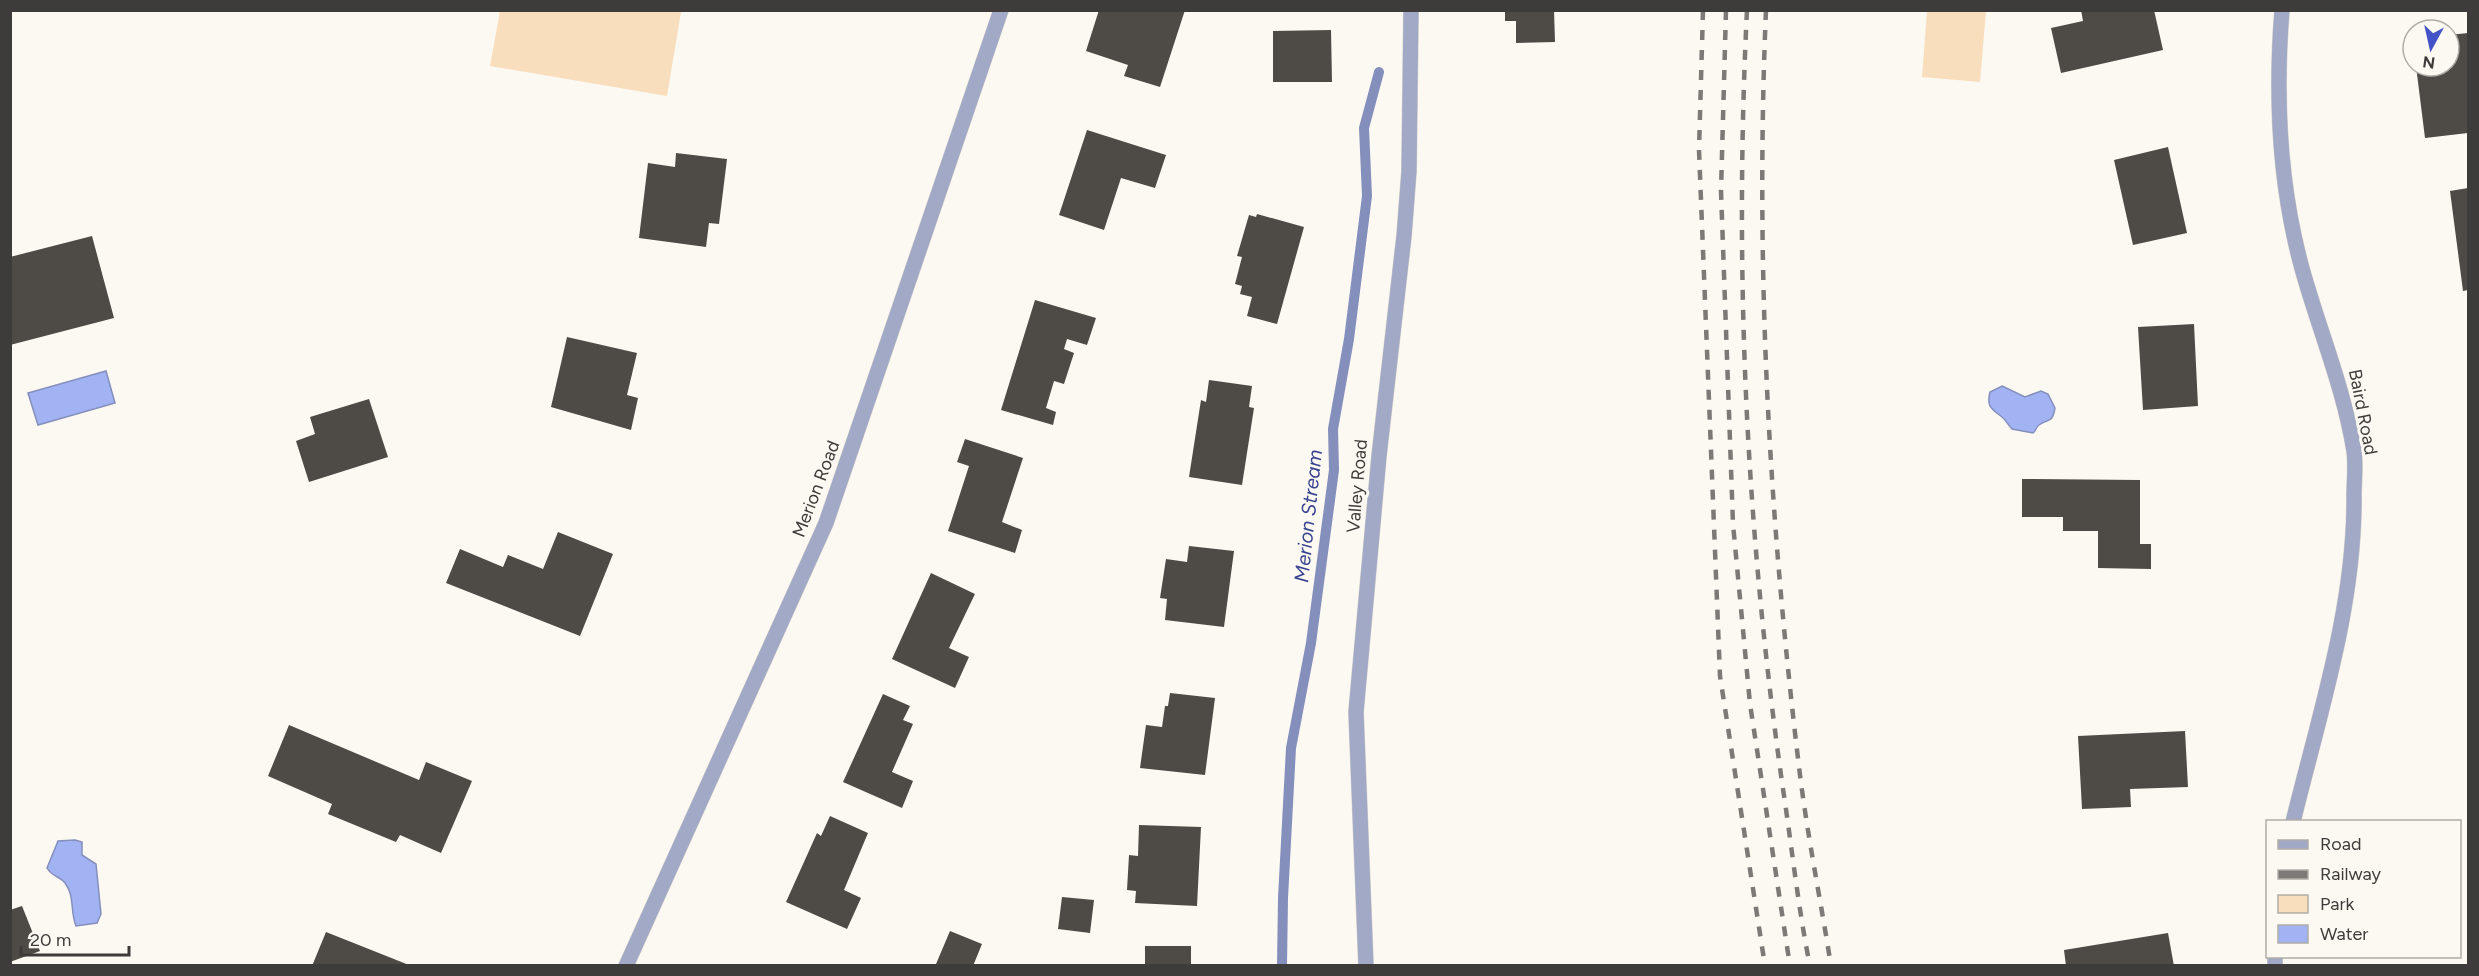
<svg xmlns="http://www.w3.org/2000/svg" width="2479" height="976" font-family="Figtree,sans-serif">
<rect width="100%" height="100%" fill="#fcf8f2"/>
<path fill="#f8debc" d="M 500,11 L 681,12 L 667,96 L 490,66 Z
M 1927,11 L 1986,11 L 1980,82 L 1922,77 Z"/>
<path fill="#a2b3f3" stroke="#848fbc" stroke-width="1.5" d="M 106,371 L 115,403 L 38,425 L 28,393 Z
M 2002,386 L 2025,397 L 2041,391 L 2048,394 L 2055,408 C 2052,424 2049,418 2039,425 C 2036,427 2036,431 2033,433 L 2012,429 C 2008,425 2006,420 2002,417 C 1992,409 1986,407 1990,392 Z
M 75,840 L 82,842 L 82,855 L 96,864 L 101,914 L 97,923 L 76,926 C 70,912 75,896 65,883 C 60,876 52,877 47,868 L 58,841 Z"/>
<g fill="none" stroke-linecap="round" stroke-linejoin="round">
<path stroke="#848fbc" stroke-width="10" d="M 1282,966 L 1283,898 L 1291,748 L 1311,643 L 1334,470 L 1333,429 L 1349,339 L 1367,196 L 1364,128 L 1379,72"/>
</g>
<path fill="#4e4b46" d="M 1099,10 L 1185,10 L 1160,87 L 1124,76 L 1128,65 L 1086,51 Z
M 1505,10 L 1554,10 L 1555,42 L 1516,43 L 1516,21 L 1505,21 Z
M 2081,10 L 2154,10 L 2163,50 L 2061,73 L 2051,28 L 2083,21 Z
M 1331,30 L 1332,82 L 1273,82 L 1273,31 Z
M 2468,33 L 2468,133 L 2425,138 L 2416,66 L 2449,66 L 2449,35 Z
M 1087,130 L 1166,155 L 1155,188 L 1121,178 L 1104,230 L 1059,215 Z
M 2168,147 L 2187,233 L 2133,245 L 2114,160 Z
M 676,153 L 727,159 L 719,224 L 709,223 L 706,247 L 639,238 L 648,163 L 675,167 Z
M 2468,188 L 2468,290 L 2463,291 L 2450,191 Z
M 1257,214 L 1304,227 L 1277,324 L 1247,316 L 1252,297 L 1240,294 L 1242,286 L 1235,284 L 1242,257 L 1237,256 L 1249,215 L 1256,217 Z
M 92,236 L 114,318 L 10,345 L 10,257 Z
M 1035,300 L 1096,318 L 1087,345 L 1067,339 L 1064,349 L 1074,353 L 1064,384 L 1054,381 L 1046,408 L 1056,412 L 1053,425 L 1001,410 Z
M 2194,324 L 2198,406 L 2143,410 L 2138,327 Z
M 567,337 L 637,353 L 627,395 L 638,398 L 631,430 L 551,407 Z
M 1209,380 L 1252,386 L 1249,407 L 1254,408 L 1242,485 L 1189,477 L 1201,400 L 1206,402 Z
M 369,399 L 388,457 L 309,482 L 296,441 L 315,434 L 310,417 Z
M 965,439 L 1023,458 L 1002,522 L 1022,530 L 1015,553 L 948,531 L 969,466 L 957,462 Z
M 2022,479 L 2140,480 L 2140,544 L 2151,544 L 2151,569 L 2098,568 L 2098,531 L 2063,531 L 2063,517 L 2022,517 Z
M 558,532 L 613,554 L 580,636 L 446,583 L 460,549 L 503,567 L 508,555 L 543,569 Z
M 1189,546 L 1234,551 L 1224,627 L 1165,620 L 1167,599 L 1160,598 L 1166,559 L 1187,562 Z
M 931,573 L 975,594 L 949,648 L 969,657 L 955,688 L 892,659 Z
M 1170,693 L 1215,698 L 1205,775 L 1140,768 L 1146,725 L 1162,727 L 1165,706 L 1168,706 Z
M 883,694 L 910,706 L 903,720 L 913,724 L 892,772 L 913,781 L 902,808 L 843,782 Z
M 289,725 L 419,780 L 426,762 L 472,781 L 441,853 L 400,835 L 396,842 L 328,814 L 332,804 L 268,776 Z
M 2185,731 L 2188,787 L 2130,789 L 2131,807 L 2082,809 L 2078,736 Z
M 830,816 L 868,833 L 844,890 L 861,898 L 847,929 L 786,902 L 817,833 L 821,836 Z
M 1139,825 L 1201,827 L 1197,906 L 1135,903 L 1136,891 L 1127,890 L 1129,855 L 1138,856 Z
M 1062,897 L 1094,900 L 1090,933 L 1058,929 Z
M 22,906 L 40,951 L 10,962 L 10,910 Z
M 950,931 L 982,944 L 973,966 L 936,964 Z
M 326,932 L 409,965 L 409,966 L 312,966 Z
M 2168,933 L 2174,966 L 2066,966 L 2064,950 Z
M 1145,946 L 1191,946 L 1191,966 L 1145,966 Z"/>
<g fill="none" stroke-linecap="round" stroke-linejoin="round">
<g stroke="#d6d2cd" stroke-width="16">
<path id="minor" d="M 2282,10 C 2275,98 2279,187 2303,272 C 2320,332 2344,389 2354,451 C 2356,466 2354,482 2354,496 C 2355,607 2319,715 2293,822
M 2275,956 L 2275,966
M 1366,966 L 1356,712 L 1379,456 L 1404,236 L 1409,171 L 1411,10"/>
</g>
<g stroke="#d6d2cd" stroke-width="16">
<path id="tertiary" d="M 626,966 L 826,523 L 1001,10"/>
</g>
<use href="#minor" stroke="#a1a9c6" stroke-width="15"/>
<use href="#tertiary" stroke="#a1a9c6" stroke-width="15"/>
<path stroke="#7c7976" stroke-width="4.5" stroke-dasharray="10 10" stroke-linecap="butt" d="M 1703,10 L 1699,150 L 1720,676 L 1765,966
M 1726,10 L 1721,191 L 1733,524 L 1750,704 L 1790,966
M 1747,10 C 1734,270 1746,532 1783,789 C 1792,848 1798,907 1810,966
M 1766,10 C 1755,266 1769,521 1800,775 C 1808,839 1821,902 1831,966"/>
</g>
<g text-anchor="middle" stroke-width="6" stroke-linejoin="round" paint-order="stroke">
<g font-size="18" fill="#3e3c3a" stroke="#fcf8f2">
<text transform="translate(2363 412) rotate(79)" y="6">Baird Road</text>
<text transform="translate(1357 486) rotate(-85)" y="6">Valley Road</text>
<text transform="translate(816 489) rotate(-69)" y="6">Merion Road</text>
</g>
<g font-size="20" font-style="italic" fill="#394590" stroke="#fcf8f2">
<text transform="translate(1308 516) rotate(-84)" y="7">Merion Stream</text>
</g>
</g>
<rect width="2479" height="976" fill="none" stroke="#3e3c3a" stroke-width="24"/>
<rect x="2266" y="820" width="195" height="138" fill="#fcf8f2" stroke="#b0ada8" stroke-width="1.5"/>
<rect x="2278" y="840" width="30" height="9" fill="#a1a9c6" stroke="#b0ada8" stroke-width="1.5"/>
<text x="2320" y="850" font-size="18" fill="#3e3c3a">Road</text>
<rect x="2278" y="870" width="30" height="9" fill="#7c7976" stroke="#b0ada8" stroke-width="1.5"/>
<text x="2320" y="880" font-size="18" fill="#3e3c3a">Railway</text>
<rect x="2278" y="895" width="30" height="18" fill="#f8debc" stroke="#b0ada8" stroke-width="1.5"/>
<text x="2320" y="910" font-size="18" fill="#3e3c3a">Park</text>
<rect x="2278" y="925" width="30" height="18" fill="#a2b3f3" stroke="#b0ada8" stroke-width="1.5"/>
<text x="2320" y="940" font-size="18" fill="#3e3c3a">Water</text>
<g transform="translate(2431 48) rotate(188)"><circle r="28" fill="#fcf8f2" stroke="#b0ada8" stroke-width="1.5"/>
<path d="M0-4.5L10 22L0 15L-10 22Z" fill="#4453c7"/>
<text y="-9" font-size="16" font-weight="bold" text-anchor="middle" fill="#3e3c3a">N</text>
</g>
<path d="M21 946v9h108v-9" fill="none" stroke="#3e3c3a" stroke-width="3"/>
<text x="30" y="946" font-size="18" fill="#3e3c3a" stroke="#fcf8f2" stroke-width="4.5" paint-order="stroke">20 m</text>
</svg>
